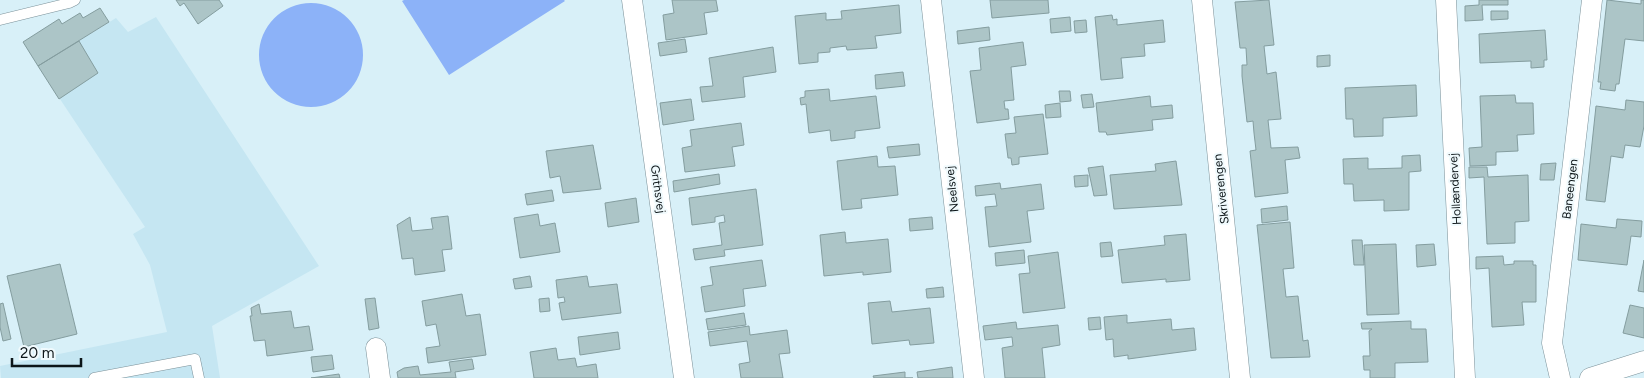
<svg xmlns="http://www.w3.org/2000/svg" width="1644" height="378" font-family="Figtree,sans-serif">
<rect width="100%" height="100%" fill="#d8f0f8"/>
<path fill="#c5e6f2" d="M 156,17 L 319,266 L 212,326 L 220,378 L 1,378 L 0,366 L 167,332 L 150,265 L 133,234 L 145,227 L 38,66 L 116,18 L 128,32 Z"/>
<path fill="#8cb2f8" d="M 404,0 L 564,0 L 565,1 L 449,75 L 402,1 Z
M259 55a52 52 0 1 1 104 0a52 52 0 1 1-104 0Z"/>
<path fill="#acc5c7" stroke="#849d9f" d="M 176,0 L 219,0 L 223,6 L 198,24 L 184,3 L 180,6 Z
M 672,0 L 716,0 L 718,11 L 704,13 L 707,34 L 666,40 L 663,15 L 674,13 Z
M 990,0 L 1048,0 L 1049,13 L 992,18 Z
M 1269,0 L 1274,45 L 1264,46 L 1267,74 L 1276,72 L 1281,119 L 1268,120 L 1271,148 L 1298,147 L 1300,158 L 1285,160 L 1288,193 L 1255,197 L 1250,151 L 1256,150 L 1254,133 L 1253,121 L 1247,122 L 1242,76 L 1242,65 L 1247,65 L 1246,48 L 1240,48 L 1235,2 Z
M 1479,0 L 1508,0 L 1508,5 L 1482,5 L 1483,20 L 1465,21 L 1465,6 L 1479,5 Z
M 1607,0 L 1641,4 L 1641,0 L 1644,0 L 1644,41 L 1625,39 L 1619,84 L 1616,84 L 1615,91 L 1600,89 L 1601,82 L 1598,82 Z
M 899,5 L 901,33 L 875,36 L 877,48 L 847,50 L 846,46 L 830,48 L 830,52 L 818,53 L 818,62 L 799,64 L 795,16 L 826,13 L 826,20 L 842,19 L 841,11 Z
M 100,8 L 109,22 L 38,66 L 23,42 L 59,19 L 62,24 L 80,13 L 83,18 Z
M 1491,11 L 1508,11 L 1508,19 L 1491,20 Z
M 1112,15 L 1113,20 L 1117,19 L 1117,25 L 1163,20 L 1165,42 L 1144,44 L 1145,56 L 1121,58 L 1123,78 L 1101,80 L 1095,17 Z
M 1070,17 L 1071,31 L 1051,33 L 1050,19 Z
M 1086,20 L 1087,32 L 1075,33 L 1074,21 Z
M 989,27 L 990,40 L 958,44 L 957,31 Z
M 1545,30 L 1547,60 L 1544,60 L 1544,67 L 1531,68 L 1531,61 L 1480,63 L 1479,34 Z
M 685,39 L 687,52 L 660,56 L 658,43 Z
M 79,41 L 98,73 L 59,99 L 38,66 Z
M 1023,42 L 1026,65 L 1011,67 L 1014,100 L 1004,101 L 1005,109 L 1008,109 L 1009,119 L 977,123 L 970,71 L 981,70 L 979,48 Z
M 773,47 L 776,72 L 743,77 L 745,97 L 702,102 L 700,87 L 713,86 L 709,58 Z
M 1330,55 L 1330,66 L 1317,67 L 1317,56 Z
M 903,72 L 905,86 L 876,89 L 875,75 Z
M 1416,85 L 1417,116 L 1383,118 L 1383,136 L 1354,137 L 1353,119 L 1346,119 L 1345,88 Z
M 829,89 L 830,101 L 876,96 L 880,128 L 855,131 L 855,138 L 831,141 L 830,130 L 809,133 L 806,104 L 801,105 L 800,98 L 805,97 L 805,91 Z
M 1059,91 L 1070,91 L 1071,101 L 1060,102 Z
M 1092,94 L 1094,107 L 1083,108 L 1081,95 Z
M 1515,95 L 1516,103 L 1533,103 L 1534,134 L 1517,135 L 1518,151 L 1496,152 L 1496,165 L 1470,166 L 1469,148 L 1482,147 L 1480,96 Z
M 1150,96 L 1151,107 L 1172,105 L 1173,118 L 1152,120 L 1153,130 L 1107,135 L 1106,132 L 1099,132 L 1096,103 Z
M 691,99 L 694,120 L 663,125 L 660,103 Z
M 1626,100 L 1644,102 L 1644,126 L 1640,147 L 1625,145 L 1623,158 L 1611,156 L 1605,202 L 1586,200 L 1596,106 L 1625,110 Z
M 1060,103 L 1061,117 L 1046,118 L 1045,105 Z
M 1043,114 L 1048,154 L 1019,157 L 1019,164 L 1012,165 L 1011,158 L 1008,158 L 1005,134 L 1016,133 L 1014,117 Z
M 741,123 L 744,145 L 732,147 L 735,166 L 685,172 L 682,148 L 692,146 L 690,130 Z
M 919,144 L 920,155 L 889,158 L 887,147 Z
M 593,145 L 601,189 L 563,193 L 560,176 L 550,178 L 546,151 Z
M 1420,155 L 1421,171 L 1409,172 L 1409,210 L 1384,211 L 1384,200 L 1354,201 L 1353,184 L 1344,184 L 1343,159 L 1368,158 L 1368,169 L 1402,168 L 1402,156 Z
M 877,156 L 878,167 L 895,166 L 898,195 L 861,199 L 862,208 L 842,210 L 837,161 Z
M 1176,161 L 1182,205 L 1114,209 L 1110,175 L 1156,171 L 1155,164 Z
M 1556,163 L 1554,180 L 1540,180 L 1541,164 Z
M 1103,166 L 1107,195 L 1094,196 L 1088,168 Z
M 1469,167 L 1487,167 L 1488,177 L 1528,175 L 1529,221 L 1515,222 L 1515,243 L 1487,244 L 1484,177 L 1469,178 Z
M 719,174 L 720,184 L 674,192 L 673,181 Z
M 1088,175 L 1088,186 L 1075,187 L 1074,176 Z
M 1000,183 L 1001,189 L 1041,184 L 1044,209 L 1027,211 L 1031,242 L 989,247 L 985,207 L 997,206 L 995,194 L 976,196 L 975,186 Z
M 756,189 L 763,245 L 724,250 L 725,256 L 695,260 L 693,249 L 722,245 L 719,223 L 725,222 L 724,215 L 715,217 L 715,222 L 692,225 L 689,198 Z
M 552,190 L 554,201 L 527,205 L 525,194 Z
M 636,198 L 639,222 L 608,227 L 605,203 Z
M 1287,206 L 1288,220 L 1262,223 L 1261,209 Z
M 538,214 L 540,226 L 555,223 L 560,252 L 520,258 L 514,218 Z
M 448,216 L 452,249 L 442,250 L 445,271 L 415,275 L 413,258 L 402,259 L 397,225 L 410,217 L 412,231 L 433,229 L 431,218 Z
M 932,217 L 933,229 L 910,231 L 909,219 Z
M 1617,219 L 1642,221 L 1641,237 L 1631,236 L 1627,265 L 1578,260 L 1581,224 L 1616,228 Z
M 1290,222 L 1294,268 L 1283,269 L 1286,297 L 1298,296 L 1303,341 L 1308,340 L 1310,357 L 1271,358 L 1257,225 Z
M 845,232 L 846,243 L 888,239 L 891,272 L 863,275 L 863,272 L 824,276 L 820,235 Z
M 1186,234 L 1190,280 L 1166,282 L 1166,279 L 1122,283 L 1118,250 L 1165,245 L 1164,236 Z
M 1352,240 L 1362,240 L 1364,265 L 1354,265 Z
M 1111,242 L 1113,256 L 1101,257 L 1100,243 Z
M 1396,244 L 1399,314 L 1367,315 L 1364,245 Z
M 1434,244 L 1436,265 L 1417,267 L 1416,245 Z
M 1024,250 L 1025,263 L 996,266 L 995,253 Z
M 1058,252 L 1065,308 L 1023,313 L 1019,274 L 1030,273 L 1028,256 Z
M 1503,256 L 1504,265 L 1514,264 L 1514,261 L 1533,261 L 1533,265 L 1536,265 L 1536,302 L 1522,302 L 1524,325 L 1492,327 L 1489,268 L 1476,269 L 1476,257 Z
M 762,260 L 766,286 L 743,289 L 745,306 L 705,312 L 701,287 L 713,285 L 710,267 Z
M 1644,260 L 1644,292 L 1638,291 Z
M 60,264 L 77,334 L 24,347 L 7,276 Z
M 530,276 L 532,287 L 515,289 L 513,279 Z
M 587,276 L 589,287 L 617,284 L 621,313 L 562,320 L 559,303 L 565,302 L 564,297 L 558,298 L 556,280 Z
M 943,287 L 944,297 L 927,298 L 926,289 Z
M 462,294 L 466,316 L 480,314 L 486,355 L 428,363 L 426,348 L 440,346 L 436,324 L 426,326 L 422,301 Z
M 375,298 L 379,328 L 369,330 L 365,299 Z
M 549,298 L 550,311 L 540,312 L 539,299 Z
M 890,301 L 892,312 L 930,308 L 934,343 L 910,345 L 909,340 L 872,344 L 868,303 Z
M 3,303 L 11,339 L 3,341 L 0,327 L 0,304 Z
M 259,304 L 261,314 L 291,311 L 294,328 L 309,326 L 313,350 L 267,356 L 265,340 L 254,341 L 250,316 L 252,316 L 251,308 Z
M 1630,305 L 1644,308 L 1644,338 L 1623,333 Z
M 744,313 L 746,325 L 708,330 L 706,319 Z
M 1127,315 L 1127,323 L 1171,319 L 1172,330 L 1194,328 L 1196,350 L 1128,359 L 1128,355 L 1114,357 L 1113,339 L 1106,340 L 1104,317 Z
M 1100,317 L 1101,329 L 1089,330 L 1088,318 Z
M 1411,321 L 1411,329 L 1426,329 L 1428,362 L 1395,363 L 1395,378 L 1370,378 L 1370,370 L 1364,370 L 1363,356 L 1370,356 L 1369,331 L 1372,329 L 1362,329 L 1361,323 Z
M 1016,322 L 1017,329 L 1058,325 L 1060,345 L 1042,348 L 1045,378 L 1005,378 L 1002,348 L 1013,346 L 1012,337 L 985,340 L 983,326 Z
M 749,326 L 750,335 L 787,330 L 790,353 L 779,354 L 783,378 L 741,378 L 739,364 L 750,362 L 747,341 L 710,346 L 708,332 Z
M 618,332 L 620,349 L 580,355 L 578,337 Z
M 556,348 L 558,360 L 575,358 L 577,367 L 596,364 L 598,378 L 534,378 L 530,352 Z
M 332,355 L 334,369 L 313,372 L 311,357 Z
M 472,359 L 474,369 L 455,372 L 456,378 L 398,378 L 397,372 L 404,368 L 418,366 L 420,375 L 451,372 L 449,362 Z
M 952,367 L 953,378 L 918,378 L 917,372 Z
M 905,372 L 905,378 L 913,378 L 874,378 L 873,376 Z
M 339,374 L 340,378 L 311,378 Z"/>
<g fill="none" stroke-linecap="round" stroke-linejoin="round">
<g stroke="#7b9199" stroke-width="11">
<path id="service" d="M 0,20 L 69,3 L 75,0
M 94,378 L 195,359 L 199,378"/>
</g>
<g stroke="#7b9199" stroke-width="21">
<path id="minor" d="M 632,0 L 684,378
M 931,0 L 974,378
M 1202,0 L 1240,378
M 1446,0 L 1465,378
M 376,348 L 380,378
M 1560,378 L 1552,343 L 1592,0
M 1590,378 L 1644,361"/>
</g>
<use href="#service" stroke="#fff" stroke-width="10"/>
<use href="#minor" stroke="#fff" stroke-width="20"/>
</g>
<g text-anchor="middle" stroke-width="4" stroke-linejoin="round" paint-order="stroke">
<g font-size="12" fill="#0d1619" stroke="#f0fafd">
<text transform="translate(658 189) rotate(82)" y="4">Grithsvej</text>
<text transform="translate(952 189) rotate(-96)" y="4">Neelsvej</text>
<text transform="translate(1221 189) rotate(-96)" y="4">Skriverengen</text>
<text transform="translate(1455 189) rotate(-93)" y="4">Hollændervej</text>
<text transform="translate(1570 189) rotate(-83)" y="4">Baneengen</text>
</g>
</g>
<path d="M12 358v8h69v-8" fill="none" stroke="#0d1619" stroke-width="2.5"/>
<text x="20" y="358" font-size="15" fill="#0d1619" stroke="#f0fafd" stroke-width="4" paint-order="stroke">20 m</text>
</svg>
